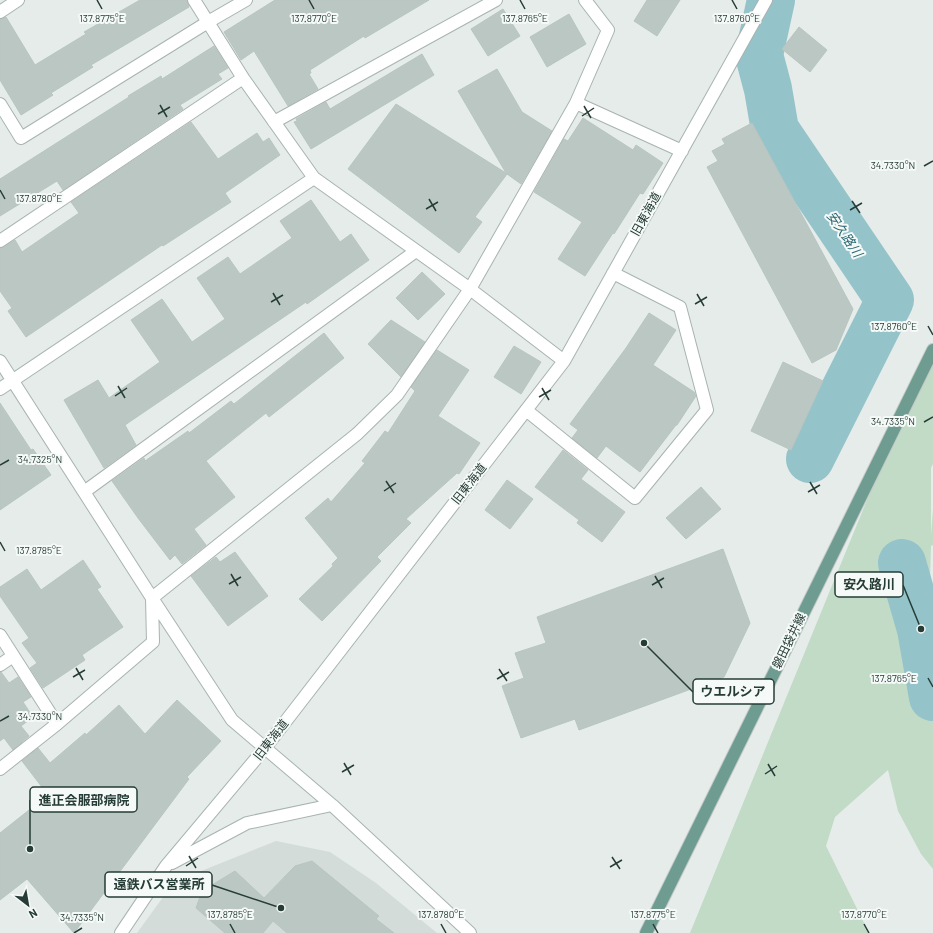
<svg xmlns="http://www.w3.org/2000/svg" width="933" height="933" font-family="Barlow,'Noto Sans JP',sans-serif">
<rect width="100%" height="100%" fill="#e5ece9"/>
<path fill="#d3dcd8" d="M 276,841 L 330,852 L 376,883 L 437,933 L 137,933 L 174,882 Z"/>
<path fill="#c1dbc7" d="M 933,350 L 933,464 L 931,468 L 931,536 L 933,509 L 933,545 L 931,546 L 930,579 L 933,594 L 933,869 L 921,854 L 898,811 L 888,770 L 835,817 L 826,846 L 869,933 L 690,933 L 905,407 Z"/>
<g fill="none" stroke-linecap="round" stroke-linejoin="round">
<path stroke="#94c3ca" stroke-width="48" d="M 771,0 L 759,55 L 768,89 L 775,130 L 890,300 L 810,459
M 902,563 L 921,629 L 933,697"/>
</g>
<path fill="#bbc7c2" stroke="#b8c5c0" d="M 140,0 L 187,0 L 189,7 L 91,65 L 93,67 L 51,93 L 53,95 L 21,115 L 0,80 L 0,19 L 6,17 L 35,65 L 86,34 L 84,32 Z
M 275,0 L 429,0 L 365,38 L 364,36 L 310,70 L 311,73 L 309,74 L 318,89 L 288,106 L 254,51 L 241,60 L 224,32 Z
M 647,0 L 680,0 L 657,36 L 634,21 Z
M 503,9 L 520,36 L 488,56 L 471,29 Z
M 569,14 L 586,44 L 547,67 L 530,37 Z
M 799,27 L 827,50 L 810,72 L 782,49 Z
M 214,46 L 228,68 L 218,74 L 222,79 L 180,105 L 183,109 L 63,190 L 57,181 L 0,216 L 0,179 L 129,97 L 128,96 L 161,76 L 162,79 Z
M 422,54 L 434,75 L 311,149 L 294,122 L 297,121 L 296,119 L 326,102 L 330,109 Z
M 497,69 L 522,112 L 552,131 L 521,184 L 507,174 L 475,217 L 482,222 L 459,253 L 348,169 L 396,104 L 506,173 L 458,91 Z
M 583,118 L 633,150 L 636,145 L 663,163 L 643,194 L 640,193 L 614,234 L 613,233 L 585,276 L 558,259 L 582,222 L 534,192 L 564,139 L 568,141 Z
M 191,122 L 218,159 L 257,133 L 263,142 L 269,138 L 280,155 L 225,193 L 231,202 L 163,246 L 162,245 L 26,337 L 8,311 L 12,308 L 0,291 L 0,248 L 15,240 L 22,252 L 79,213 L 71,202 Z
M 752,123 L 853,309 L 836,350 L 812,363 L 707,167 L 718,161 L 712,151 L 725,144 L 722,139 Z
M 311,200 L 340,242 L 351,234 L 369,260 L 307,304 L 306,302 L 125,425 L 136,445 L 104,468 L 64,400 L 98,380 L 109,398 L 160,362 L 131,320 L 162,299 L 192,342 L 225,319 L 197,278 L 228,257 L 240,274 L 292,238 L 280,221 Z
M 422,272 L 445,294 L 418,320 L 396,298 Z
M 649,313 L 676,330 L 653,365 L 694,392 L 696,396 L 677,425 L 676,425 L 640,472 L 606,446 L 597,458 L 572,438 L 578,430 L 570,424 L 626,348 Z
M 391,320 L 425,342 L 401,377 L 368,344 Z
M 324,333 L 344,358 L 269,417 L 266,413 L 206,461 L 235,497 L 194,529 L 206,545 L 182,564 L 175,555 L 170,560 L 138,518 L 112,481 L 144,458 L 145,461 L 188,431 L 189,433 L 231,401 L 234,404 Z
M 514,346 L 541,362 L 521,394 L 494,377 Z
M 437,350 L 469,370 L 438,416 L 480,443 L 459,474 L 457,473 L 406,519 L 411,523 L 377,557 L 381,561 L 322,621 L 299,599 L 333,566 L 332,564 L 338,558 L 305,518 L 328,498 L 331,502 L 365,463 L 362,461 L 385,431 L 388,433 L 415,391 L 411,387 Z
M 783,362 L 823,381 L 791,450 L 751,431 Z
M 0,403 L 31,450 L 33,449 L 51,475 L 0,510 Z
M 563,450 L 588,470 L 581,479 L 625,512 L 602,542 L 577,523 L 579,520 L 535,487 Z
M 507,480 L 533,499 L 510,529 L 485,510 Z
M 701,487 L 721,509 L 686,539 L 666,518 Z
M 723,549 L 750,623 L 724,677 L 579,730 L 575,719 L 521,738 L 502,686 L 524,678 L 515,653 L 546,643 L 537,617 Z
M 235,552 L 268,596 L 228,626 L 191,576 L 216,557 L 220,562 Z
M 83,560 L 101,587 L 97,589 L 123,627 L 82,655 L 85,660 L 43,688 L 30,668 L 37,663 L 22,643 L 29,638 L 0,596 L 0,587 L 27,569 L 41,590 Z
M 0,672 L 1,672 L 9,683 L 18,677 L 31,697 L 23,702 L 33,717 L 21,726 L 29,736 L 13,750 L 4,738 L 0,741 Z
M 177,700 L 221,741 L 187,777 L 189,779 L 74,933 L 27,879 L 0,900 L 0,833 L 48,795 L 22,761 L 38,748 L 50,763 L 85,733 L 86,735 L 119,705 L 145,734 Z
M 312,861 L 379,916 L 376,919 L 394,933 L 287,933 L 273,921 L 263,933 L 225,933 L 196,908 L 202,891 L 235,871 L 264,898 L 295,866 Z"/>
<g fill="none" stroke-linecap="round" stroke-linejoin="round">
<g stroke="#a8b4b0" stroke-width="14">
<path id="minor" d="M 194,0 L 243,78 L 314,178 L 470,289 L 564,361
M 0,12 L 18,0
M 576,103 L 682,151
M 0,104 L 21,138 L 208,22 L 246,0
M 274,122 L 496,0
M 0,241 L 243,78
M 0,361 L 152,598 L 232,720 L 332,805 L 470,933
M 0,389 L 314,178
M 526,410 L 635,498 L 707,410 L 680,307 L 613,273
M 84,492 L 416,251
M 0,635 L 57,724
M 0,665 L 13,656
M 0,769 L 57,724 L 153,642 L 152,598 L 357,434 L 397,395 L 470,289 L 576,103 L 608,30 L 585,0
M 172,863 L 247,823 L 332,805
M 121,933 L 166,866 L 265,748 L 564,361 L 766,0"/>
</g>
<g stroke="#c2c8c7" stroke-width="14">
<path id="major" d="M 646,933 L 933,350"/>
</g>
<use href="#minor" stroke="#fff" stroke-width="12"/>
<use href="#major" stroke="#6f9c90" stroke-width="12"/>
</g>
<path fill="none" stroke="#263c36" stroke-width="1.5" d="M 97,0 L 102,9M 309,0 L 314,9M 520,0 L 525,9M 732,0 L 737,9M 160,105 L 167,117M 584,106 L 591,118M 158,114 L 170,107M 582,116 L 594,108M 924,166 L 933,161M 0,190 L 5,199M 429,199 L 436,211M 852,201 L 860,213M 426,209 L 438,202M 850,210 L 862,203M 273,293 L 280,305M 697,294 L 704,306M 271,302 L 283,295M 695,304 L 707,297M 928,326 L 933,335M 118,386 L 125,398M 542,388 L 549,400M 115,396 L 127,388M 539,397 L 551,390M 924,422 L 933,417M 0,465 L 9,460M 386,481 L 394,493M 810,482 L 817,494M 384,491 L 396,483M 808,492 L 820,485M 0,542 L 5,551M 231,574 L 238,586M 655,576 L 662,588M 229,584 L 241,577M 652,585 L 664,578M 76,668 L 83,680M 499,669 L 507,681M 73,677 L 85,670M 928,678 L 933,687M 497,679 L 509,672M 0,721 L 9,716M 344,763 L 351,775M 768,764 L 775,776M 342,772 L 354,765M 765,774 L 777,766M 189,856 L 196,868M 612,857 L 620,869M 186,866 L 198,858M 610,867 L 622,860M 230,924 L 235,933M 441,924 L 446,933M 653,924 L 658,933M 864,924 L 869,933M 74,933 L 82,928"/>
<g text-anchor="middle" stroke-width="4" stroke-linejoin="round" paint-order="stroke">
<g font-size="12" fill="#263c36" stroke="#f5f9f7">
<text transform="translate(646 214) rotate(-61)" y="4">旧東海道</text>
<text transform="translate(469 484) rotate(-52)" y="4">旧東海道</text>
<text transform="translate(789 641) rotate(-64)" y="4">磐田袋井線</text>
<text transform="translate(271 740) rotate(-52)" y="4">旧東海道</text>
</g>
<g font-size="13" font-style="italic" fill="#286671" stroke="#f5f9f7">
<text transform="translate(845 234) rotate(56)" y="5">安久路川</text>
</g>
</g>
<g font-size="10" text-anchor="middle" fill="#263c36" stroke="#f5f9f7" stroke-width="4" stroke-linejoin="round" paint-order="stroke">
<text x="102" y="22">137.8775°E</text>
<text x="314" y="22">137.8770°E</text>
<text x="737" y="22">137.8760°E</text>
<text x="525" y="22">137.8765°E</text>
<text x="893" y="169">34.7330°N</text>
<text x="39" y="202">137.8780°E</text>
<text x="894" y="330">137.8760°E</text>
<text x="893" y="425">34.7335°N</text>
<text x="40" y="463">34.7325°N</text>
<text x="39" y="554">137.8785°E</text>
<text x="894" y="682">137.8765°E</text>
<text x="40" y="720">34.7330°N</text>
<text x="230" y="918">137.8785°E</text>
<text x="441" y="918">137.8780°E</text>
<text x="653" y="918">137.8775°E</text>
<text x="864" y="918">137.8770°E</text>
<text x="82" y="921">34.7335°N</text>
</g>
<path fill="none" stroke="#263c36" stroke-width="1.5" d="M921 629L903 585M644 643L693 692M30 849L30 800M281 908L212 885"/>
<g fill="#263c36" stroke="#f5f9f7" stroke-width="1.5">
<circle cx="921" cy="629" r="4"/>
<circle cx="644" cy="643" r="4"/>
<circle cx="30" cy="849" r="4"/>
<circle cx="281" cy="908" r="4"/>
</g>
<g fill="#f5f9f7" stroke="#263c36" stroke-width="1.5">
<rect x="835" y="572" width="68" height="25" rx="4"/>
<rect x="693" y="679" width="81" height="25" rx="4"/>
<rect x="30" y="787" width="107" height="25" rx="4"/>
<rect x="105" y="872" width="107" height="25" rx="4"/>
</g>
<g font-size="13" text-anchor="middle" font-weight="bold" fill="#263c36">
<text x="869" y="589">安久路川</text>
<text x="733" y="696">ウエルシア</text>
<text x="84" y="805">進正会服部病院</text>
<text x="159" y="889">遠鉄バス営業所</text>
</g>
<g transform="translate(28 905) rotate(149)" stroke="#f5f9f7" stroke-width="3" paint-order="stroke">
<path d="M0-3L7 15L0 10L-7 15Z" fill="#263c36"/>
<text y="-6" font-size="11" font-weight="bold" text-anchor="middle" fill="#263c36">N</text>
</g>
</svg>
